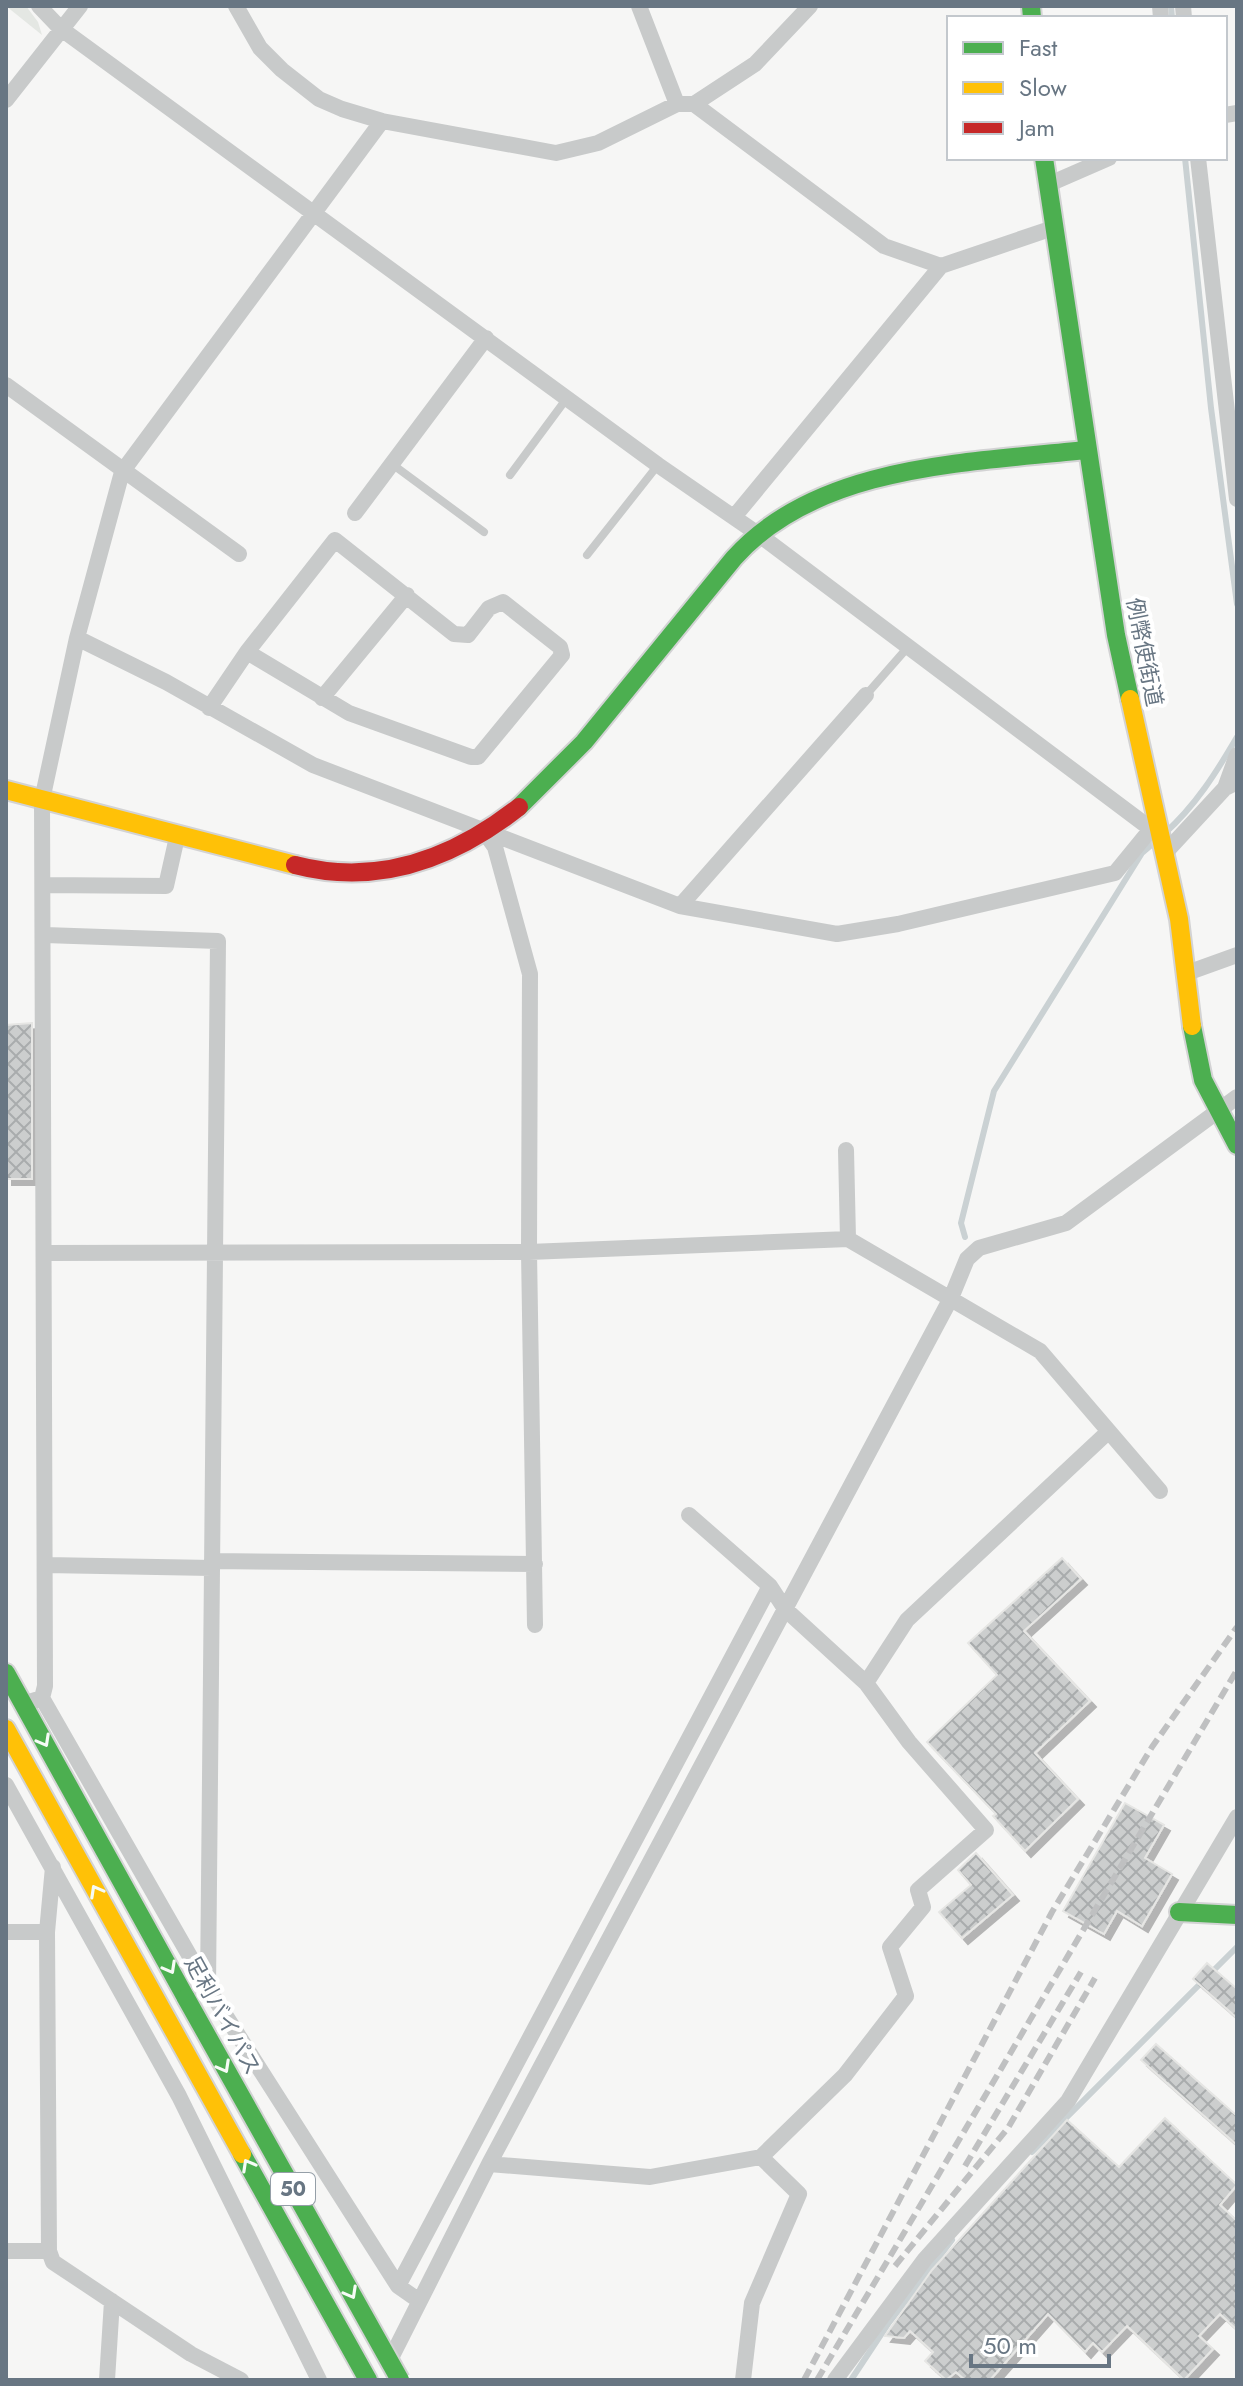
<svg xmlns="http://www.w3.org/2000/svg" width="1243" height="2386" font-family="Jost,'Noto Sans JP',sans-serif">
<defs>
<pattern id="building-cross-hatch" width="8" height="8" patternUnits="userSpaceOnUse" patternTransform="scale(2)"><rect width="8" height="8" fill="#cccece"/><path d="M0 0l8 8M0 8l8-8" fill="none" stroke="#a9acad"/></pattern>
<filter id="shadow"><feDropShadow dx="6" dy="6" stdDeviation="0" flood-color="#0004"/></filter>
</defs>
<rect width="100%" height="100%" fill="#f6f6f5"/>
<path fill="#e4e7e3" d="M 6,6 L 26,6 L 38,22 L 42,35 Z"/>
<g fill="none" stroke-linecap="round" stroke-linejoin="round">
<path stroke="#cad1d3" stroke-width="6" d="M 1171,6 L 1172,18
M 1185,158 L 1211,408 L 1237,604
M 1164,834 C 1196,805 1216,773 1237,737
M 965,1237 L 961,1223 L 994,1091 L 1142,853 L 1156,841
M 1032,2152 L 1237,1947
M 851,2380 L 888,2324 L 952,2240"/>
</g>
<path fill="url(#building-cross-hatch)" stroke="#e6e6e4" stroke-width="2" filter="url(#shadow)" d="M 32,1023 L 32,1179 L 6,1179 L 6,1025 Z
M 1062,1558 L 1081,1579 L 1024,1631 L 1090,1701 L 1035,1753 L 1078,1799 L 1025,1851 L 993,1816 L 996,1814 L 927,1742 L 997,1675 L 968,1643 Z
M 1125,1803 L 1164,1825 L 1145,1858 L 1172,1874 L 1142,1926 L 1117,1911 L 1104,1934 L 1063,1911 Z
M 976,1853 L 1013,1895 L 962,1938 L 939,1912 L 971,1885 L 958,1870 Z
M 1207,1963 L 1237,1989 L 1237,2018 L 1193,1979 Z
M 1156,2044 L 1237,2116 L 1237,2145 L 1141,2060 Z
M 1165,2118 L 1237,2185 L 1220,2205 L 1237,2221 L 1237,2330 L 1220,2314 L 1199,2336 L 1213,2349 L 1184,2380 L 1127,2326 L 1102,2352 L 1093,2343 L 1085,2352 L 1048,2314 L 990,2380 L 965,2380 L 956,2372 L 946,2380 L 925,2361 L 933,2352 L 910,2331 L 904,2338 L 885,2336 L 932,2270 L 1067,2120 L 1119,2167 Z"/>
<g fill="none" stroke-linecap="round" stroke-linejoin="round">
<g stroke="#d3d3d4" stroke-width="22">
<path id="fast" d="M 1031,6 L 1032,18
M 1044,158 L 1116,635 L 1130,699
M 519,807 L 584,742 L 734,558 C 818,464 969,463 1085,450
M 1192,1026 L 1203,1080 L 1237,1145
M 6,1673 L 186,1998
M 1179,1912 L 1237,1915
M 242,2154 L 368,2380"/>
</g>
<g stroke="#d3d3d4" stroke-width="22">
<path id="slow" d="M 1130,699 L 1179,919 L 1192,1026
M 6,790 L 295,865
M 6,1729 L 242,2154"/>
</g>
<g stroke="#d3d3d4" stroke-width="22">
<path id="jam" d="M 295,865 C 379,887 454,858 519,807"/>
</g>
<path stroke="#c8caca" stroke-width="8" d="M 392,464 L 484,532
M 510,475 L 567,398
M 587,555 L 658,465
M 866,695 L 908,647"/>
<path stroke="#c8caca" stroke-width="16" d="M 39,6 L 60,28 L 658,465 L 758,534 L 1151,829
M 236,6 L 260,48 L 282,70 L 319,99 L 342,109 L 382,121 L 556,153 L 598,143 L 677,104 L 694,104 L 755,64 L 810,6
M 639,6 L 677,104
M 1160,6 L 1161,18
M 1183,6 L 1184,18
M 6,100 L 80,6
M 694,104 L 884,246 L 941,266 L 1053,228
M 1225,115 L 1237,113
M 1198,158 L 1237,499
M 1047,185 L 1109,158
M 6,385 L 239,554
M 355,513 L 486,338
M 734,517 L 941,266
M 77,638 L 166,682 L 313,765 L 680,906 L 837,934 L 898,924 L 1115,873 L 1151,829 L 1157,834
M 322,698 L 407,595
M 209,708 L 247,652 L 335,540 L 454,634 L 468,635 L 489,608 L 503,602 L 560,647 L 562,655 L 478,757 L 471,757 L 349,713 L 247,652
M 1225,788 L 1237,755
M 485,833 L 495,847 L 530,974 L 529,1252 L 535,1625
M 1164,854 L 1225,788 L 1237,782
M 43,885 L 166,886 L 177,837
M 680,906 L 866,695
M 45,935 L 218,941 L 208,1988
M 1187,973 L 1237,955
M 846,1150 L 848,1239
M 45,1253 L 529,1252 L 848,1239 L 1040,1351 L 1160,1491
M 689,1515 L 770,1586 L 785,1609 L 866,1683 L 909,1742 L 986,1830 L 918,1890 L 923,1907 L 890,1947 L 906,1996 L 845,2075 L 761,2157 L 799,2194 L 752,2303 L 743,2380
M 212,1561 L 535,1564
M 46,1565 L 212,1568
M 866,1683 L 907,1620 L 1108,1432
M 42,1698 L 208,1988 L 398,2286 L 418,2300
M 23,1704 L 42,1698 L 45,1686 L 42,800 L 77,638 L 122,472 L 382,121
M 6,1785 L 179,2096 L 319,2380
M 53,1867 L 47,1932 L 49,2251 L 53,2262 L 191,2354 L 241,2380
M 6,1932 L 47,1932
M 489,2164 L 650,2177 L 761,2157
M 6,2251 L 49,2251
M 398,2286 L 770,1586
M 388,2364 L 489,2164 L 951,1298 L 967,1259 L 979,1248 L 1066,1223 L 1237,1097
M 107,2380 L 112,2301
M 835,2380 L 925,2259 L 1068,2101 L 1237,1817"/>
<use href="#fast" stroke="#4caf50" stroke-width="18"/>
<use href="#slow" stroke="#ffc107" stroke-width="18"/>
<use href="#jam" stroke="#c62828" stroke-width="18"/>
<path stroke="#bfc0c1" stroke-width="6" stroke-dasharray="12 6" stroke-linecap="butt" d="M 965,2166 L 1081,1972
M 895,2266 L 1008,2128 L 1095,1978
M 804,2380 L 1052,1912 L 1152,1747 L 1237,1627
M 817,2380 L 1237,1670"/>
<g stroke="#d1d2d2" stroke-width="22" stroke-linecap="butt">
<path id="fast-bridge" d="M 186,1998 L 400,2380"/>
</g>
<use href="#fast-bridge" stroke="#4caf50" stroke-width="18"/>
</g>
<defs><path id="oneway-chevron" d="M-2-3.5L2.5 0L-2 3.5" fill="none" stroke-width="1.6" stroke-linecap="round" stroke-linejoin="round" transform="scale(2)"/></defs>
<g stroke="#f6fbf6">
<use href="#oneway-chevron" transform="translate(44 1741) rotate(61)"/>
<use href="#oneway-chevron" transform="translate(96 1891) rotate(-119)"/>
<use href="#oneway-chevron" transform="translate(170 1968) rotate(61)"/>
<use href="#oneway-chevron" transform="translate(224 2067) rotate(61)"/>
<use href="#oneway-chevron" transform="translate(248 2165) rotate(-119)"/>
<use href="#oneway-chevron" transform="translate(351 2293) rotate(61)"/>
</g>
<g text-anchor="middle" stroke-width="8" stroke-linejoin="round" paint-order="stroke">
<rect fill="#fff" stroke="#959fa8" stroke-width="2" x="271" y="2173" width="44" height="32" rx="6"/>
<g font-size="20" font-weight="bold" fill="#687683">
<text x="293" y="2196">50</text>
</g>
<g font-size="22" fill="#687683" stroke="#fff">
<text transform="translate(1145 652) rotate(79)" y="8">例幣使街道</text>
<text transform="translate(223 2015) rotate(61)" y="8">足利バイパス</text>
</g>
</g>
<rect width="1243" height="2386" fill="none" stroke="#687683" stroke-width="16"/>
<rect x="947" y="16" width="280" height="144" fill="#ffffff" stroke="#c3c8cd" stroke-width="2"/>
<rect x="963" y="42" width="40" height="12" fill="#4caf50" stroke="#c3c8cd" stroke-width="2"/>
<text x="1019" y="56" font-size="24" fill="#687683">Fast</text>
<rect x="963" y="82" width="40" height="12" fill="#ffc107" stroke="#c3c8cd" stroke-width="2"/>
<text x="1019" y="96" font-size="24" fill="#687683">Slow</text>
<rect x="963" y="122" width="40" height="12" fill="#c62828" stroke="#c3c8cd" stroke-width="2"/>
<text x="1019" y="136" font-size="24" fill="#687683">Jam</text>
<path d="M971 2354v12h138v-12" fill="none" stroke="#687683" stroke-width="4"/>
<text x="983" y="2354" font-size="24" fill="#687683" stroke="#ffffff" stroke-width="6" paint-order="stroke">50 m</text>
</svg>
